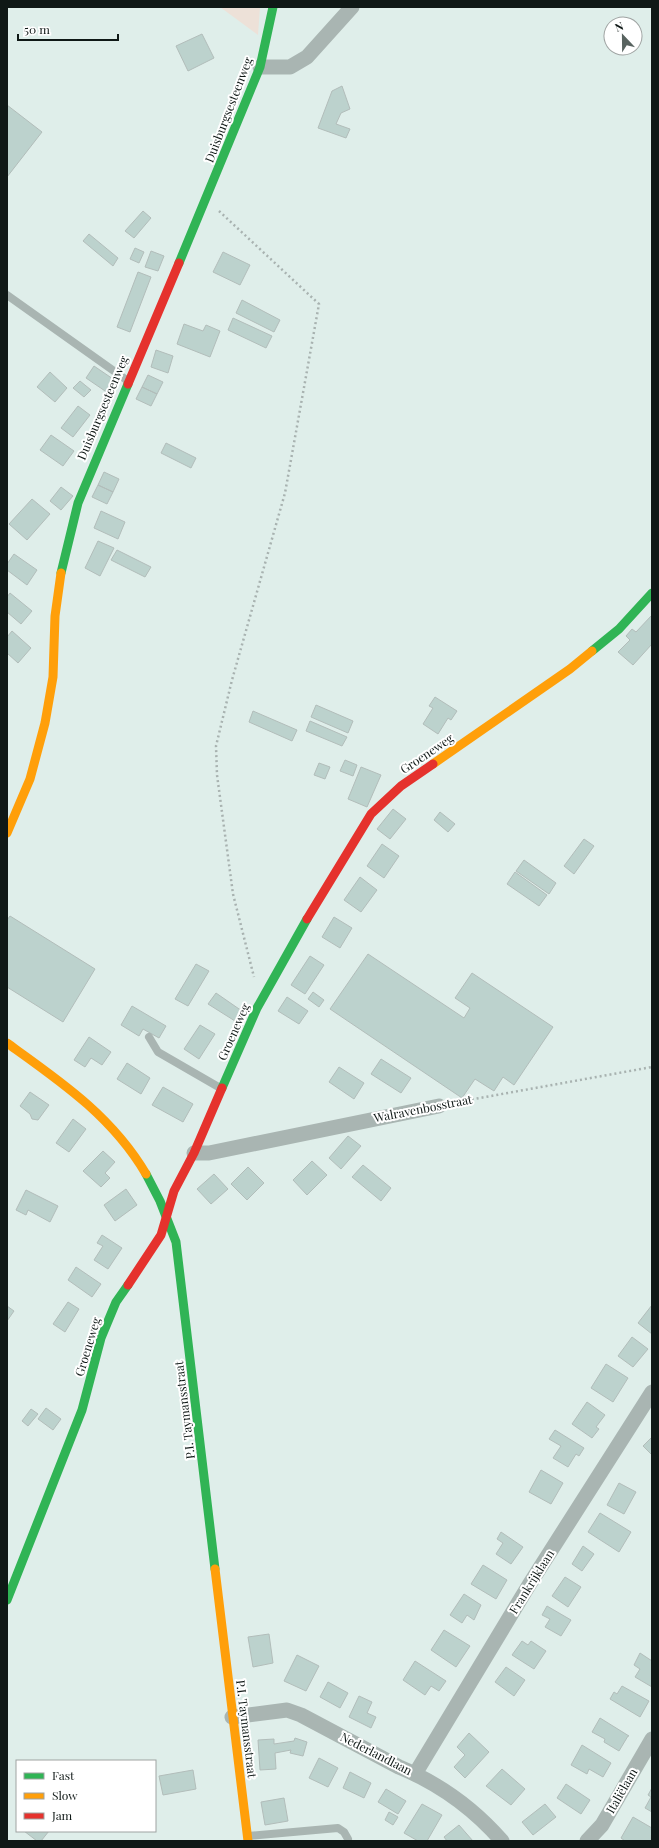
<svg xmlns="http://www.w3.org/2000/svg" width="659" height="1848" font-family="'Playfair Display',serif">
<rect width="100%" height="100%" fill="#dfeeea"/>
<path fill="#ede1d8" d="M 220,7 L 260,7 L 258,35 Z"/>
<path fill="#bcd2cd" stroke="#b2bdba" d="M 202,34 L 214,58 L 188,71 L 176,46 Z
M 342,86 L 350,109 L 341,113 L 336,124 L 350,129 L 346,138 L 318,128 L 332,91 Z
M 7,105 L 42,132 L 7,177 Z
M 143,211 L 151,218 L 134,238 L 125,231 Z
M 89,234 L 118,258 L 113,266 L 83,241 Z
M 135,248 L 144,252 L 139,263 L 130,259 Z
M 151,251 L 164,256 L 158,271 L 145,267 Z
M 223,252 L 250,265 L 240,285 L 213,272 Z
M 138,272 L 151,277 L 130,332 L 117,327 Z
M 242,300 L 280,320 L 274,332 L 236,313 Z
M 233,318 L 272,336 L 266,348 L 228,330 Z
M 184,324 L 203,331 L 206,325 L 220,331 L 210,357 L 177,344 Z
M 156,350 L 173,356 L 168,373 L 151,367 Z
M 94,366 L 116,381 L 108,393 L 86,378 Z
M 50,372 L 67,388 L 55,402 L 37,387 Z
M 148,375 L 163,382 L 157,394 L 142,387 Z
M 80,381 L 91,390 L 84,397 L 73,388 Z
M 142,387 L 157,394 L 151,406 L 136,399 Z
M 78,406 L 90,415 L 73,437 L 61,428 Z
M 51,435 L 74,451 L 63,466 L 40,450 Z
M 166,443 L 196,458 L 191,468 L 161,453 Z
M 104,472 L 119,479 L 113,492 L 98,485 Z
M 98,485 L 113,492 L 107,504 L 92,497 Z
M 61,487 L 73,496 L 61,510 L 50,501 Z
M 32,499 L 50,514 L 27,540 L 9,524 Z
M 101,511 L 125,522 L 118,539 L 94,528 Z
M 98,541 L 114,548 L 100,576 L 85,568 Z
M 117,550 L 151,567 L 145,577 L 111,560 Z
M 14,554 L 37,570 L 27,585 L 7,570 L 7,564 Z
M 10,593 L 32,611 L 21,624 L 7,612 L 7,597 Z
M 652,615 L 652,644 L 633,665 L 618,652 L 630,640 L 626,636 L 632,629 L 636,632 Z
M 12,631 L 31,648 L 18,663 L 7,653 L 7,637 Z
M 435,697 L 457,711 L 451,720 L 448,718 L 438,734 L 423,724 L 433,708 L 429,706 Z
M 316,705 L 353,721 L 348,733 L 311,717 Z
M 253,711 L 297,730 L 292,741 L 249,722 Z
M 310,721 L 347,737 L 342,746 L 306,731 Z
M 345,760 L 357,765 L 353,776 L 340,771 Z
M 319,763 L 330,767 L 325,779 L 314,775 Z
M 361,767 L 381,775 L 367,807 L 348,799 Z
M 393,809 L 406,819 L 390,839 L 377,829 Z
M 440,812 L 455,824 L 448,832 L 434,820 Z
M 584,839 L 594,846 L 574,874 L 564,866 Z
M 382,844 L 399,856 L 384,878 L 367,866 Z
M 524,860 L 556,883 L 549,894 L 516,871 Z
M 515,872 L 547,895 L 539,906 L 507,884 Z
M 360,877 L 377,890 L 361,912 L 344,900 Z
M 10,916 L 95,969 L 63,1022 L 7,987 L 7,920 Z
M 334,917 L 352,928 L 340,948 L 322,937 Z
M 368,954 L 464,1018 L 470,1008 L 455,998 L 472,973 L 553,1027 L 514,1085 L 503,1077 L 494,1091 L 475,1079 L 462,1098 L 330,1009 Z
M 310,956 L 324,965 L 305,994 L 291,985 Z
M 196,964 L 209,971 L 188,1006 L 175,999 Z
M 313,992 L 324,1000 L 319,1007 L 308,999 Z
M 216,993 L 242,1011 L 235,1021 L 208,1004 Z
M 287,997 L 308,1011 L 299,1024 L 278,1011 Z
M 132,1006 L 166,1026 L 159,1038 L 143,1029 L 139,1036 L 121,1025 Z
M 200,1025 L 215,1034 L 199,1059 L 184,1049 Z
M 89,1037 L 111,1052 L 102,1065 L 91,1058 L 85,1067 L 74,1060 Z
M 381,1059 L 411,1078 L 401,1093 L 371,1074 Z
M 127,1063 L 150,1078 L 141,1094 L 117,1079 Z
M 339,1067 L 364,1083 L 354,1099 L 329,1082 Z
M 163,1087 L 193,1104 L 183,1122 L 152,1105 Z
M 30,1092 L 49,1105 L 38,1120 L 32,1119 L 30,1114 L 20,1106 Z
M 73,1119 L 86,1129 L 69,1152 L 56,1143 Z
M 348,1136 L 361,1146 L 341,1169 L 329,1158 Z
M 103,1151 L 115,1162 L 105,1173 L 110,1178 L 101,1187 L 83,1171 Z
M 312,1161 L 327,1175 L 307,1195 L 293,1180 Z
M 363,1165 L 391,1188 L 381,1201 L 352,1177 Z
M 248,1167 L 264,1183 L 247,1200 L 231,1184 Z
M 214,1174 L 228,1189 L 211,1204 L 197,1189 Z
M 126,1189 L 137,1205 L 115,1221 L 104,1205 Z
M 26,1190 L 58,1206 L 50,1222 L 28,1210 L 26,1215 L 16,1210 Z
M 102,1235 L 122,1248 L 108,1269 L 94,1260 L 103,1246 L 97,1243 Z
M 76,1267 L 101,1284 L 92,1297 L 68,1280 Z
M 68,1302 L 79,1309 L 65,1332 L 53,1324 Z
M 652,1305 L 652,1334 L 638,1323 Z
M 7,1306 L 14,1311 L 7,1321 Z
M 632,1337 L 648,1349 L 633,1367 L 618,1356 Z
M 606,1364 L 628,1378 L 613,1402 L 591,1388 Z
M 587,1402 L 605,1415 L 596,1427 L 599,1429 L 592,1438 L 572,1424 Z
M 46,1408 L 61,1419 L 53,1430 L 38,1419 Z
M 31,1409 L 38,1414 L 28,1426 L 22,1421 Z
M 555,1430 L 584,1448 L 579,1456 L 576,1454 L 568,1467 L 553,1458 L 561,1446 L 549,1439 Z
M 652,1437 L 652,1455 L 643,1446 Z
M 541,1470 L 563,1483 L 551,1504 L 529,1492 Z
M 619,1483 L 636,1492 L 624,1514 L 607,1505 Z
M 600,1513 L 631,1532 L 619,1552 L 588,1532 Z
M 501,1532 L 523,1547 L 511,1564 L 496,1554 L 503,1543 L 497,1539 Z
M 583,1546 L 594,1554 L 582,1571 L 572,1564 Z
M 483,1565 L 507,1580 L 496,1599 L 471,1584 Z
M 565,1577 L 581,1587 L 568,1607 L 552,1596 Z
M 464,1594 L 481,1605 L 474,1620 L 467,1615 L 462,1623 L 450,1615 Z
M 547,1606 L 571,1620 L 561,1636 L 545,1627 L 550,1619 L 542,1615 Z
M 444,1630 L 470,1646 L 456,1667 L 431,1650 Z
M 269,1634 L 273,1663 L 253,1667 L 248,1637 Z
M 522,1641 L 528,1645 L 531,1641 L 546,1651 L 534,1669 L 512,1655 Z
M 640,1653 L 652,1661 L 652,1687 L 635,1677 L 640,1669 L 634,1665 Z
M 297,1655 L 319,1666 L 306,1691 L 284,1681 Z
M 415,1661 L 446,1681 L 439,1691 L 431,1686 L 425,1695 L 403,1680 Z
M 506,1667 L 525,1680 L 514,1696 L 495,1682 Z
M 328,1682 L 348,1693 L 340,1708 L 320,1697 Z
M 622,1686 L 649,1701 L 640,1717 L 610,1699 L 614,1692 L 617,1694 Z
M 359,1696 L 372,1702 L 367,1713 L 376,1717 L 371,1728 L 349,1717 Z
M 600,1718 L 629,1736 L 628,1736 L 619,1751 L 604,1742 L 605,1739 L 592,1732 Z
M 469,1733 L 489,1752 L 465,1778 L 454,1767 L 465,1755 L 457,1747 Z
M 295,1738 L 307,1742 L 303,1756 L 290,1753 L 291,1750 L 275,1753 L 276,1769 L 260,1770 L 258,1740 L 274,1739 L 274,1744 L 294,1741 Z
M 582,1745 L 611,1763 L 603,1777 L 589,1769 L 587,1774 L 571,1765 Z
M 319,1758 L 338,1768 L 328,1787 L 309,1778 Z
M 502,1769 L 525,1789 L 511,1805 L 486,1786 Z
M 193,1770 L 196,1789 L 163,1795 L 159,1776 Z
M 350,1772 L 371,1783 L 364,1798 L 343,1788 Z
M 566,1784 L 590,1800 L 581,1814 L 557,1798 Z
M 652,1788 L 652,1812 L 645,1808 L 651,1797 L 648,1795 Z
M 386,1789 L 406,1801 L 398,1814 L 378,1802 Z
M 284,1798 L 288,1821 L 265,1825 L 261,1802 Z
M 422,1804 L 442,1815 L 427,1841 L 418,1841 L 404,1833 Z
M 545,1804 L 556,1817 L 533,1835 L 522,1822 Z
M 389,1812 L 398,1817 L 393,1825 L 385,1820 Z
M 633,1817 L 652,1828 L 651,1841 L 625,1841 L 621,1838 Z
M 459,1825 L 473,1841 L 447,1841 L 444,1837 Z
M 24,1831 L 49,1831 L 41,1841 L 37,1841 Z"/>
<g fill="none" stroke-linecap="round" stroke-linejoin="round">
<path stroke="#a8b2b0" stroke-width="2.5" stroke-dasharray="2 3" stroke-linecap="butt" d="M 219,211 L 319,304 L 285,493 L 232,680 L 216,746 L 217,775 L 233,894 L 254,977
M 452,1103 L 652,1067"/>
<path stroke="#a9b5b2" stroke-width="8" d="M 7,295 L 128,381
M 149,1037 L 158,1052 L 222,1089
M 248,1836 L 338,1828 L 344,1832 L 348,1839"/>
<path stroke="#a9b5b2" stroke-width="15" d="M 260,67 L 290,67 L 307,57 L 352,7
M 194,1153 L 209,1153 L 439,1106
M 232,1717 L 287,1710 L 301,1715 L 399,1767 C 438,1783 474,1809 502,1841
M 415,1774 L 529,1585 L 652,1392
M 587,1841 L 602,1825 L 652,1739"/>
<path stroke="#30b455" stroke-width="9" d="M 179,263 L 260,67 L 273,7
M 61,573 L 78,503 L 128,384
M 592,651 L 619,629 L 652,593
M 222,1088 L 257,1008 L 307,919
M 146,1174 L 160,1201 L 176,1242 L 215,1569
M 7,1600 L 82,1410 L 101,1338 L 116,1302 L 128,1285"/>
<path stroke="#ff9f0a" stroke-width="9" d="M 433,764 L 570,669 L 592,651
M 7,833 L 30,779 L 45,723 L 53,677 L 55,616 L 61,573
M 7,1043 C 60,1081 112,1116 146,1174
M 215,1569 L 248,1841"/>
<path stroke="#e5322d" stroke-width="9" d="M 128,384 L 179,263
M 307,919 L 371,814 L 401,786 L 433,764
M 128,1285 L 161,1235 L 174,1191 L 194,1153 L 222,1088"/>
</g>
<g text-anchor="middle" stroke-width="4" stroke-linejoin="round" paint-order="stroke">
<g font-size="12" fill="#0f1816" stroke="#fff">
<text transform="translate(229 110) rotate(-69)" y="4">Duisburgsesteenweg</text>
<text transform="translate(103 408) rotate(-67)" y="4">Duisburgsesteenweg</text>
<text transform="translate(427 754) rotate(-34)" y="4">Groeneweg</text>
<text transform="translate(234 1032) rotate(-66)" y="4">Groeneweg</text>
<text transform="translate(423 1109) rotate(-11)" y="4">Walravenbosstraat</text>
<text transform="translate(88 1347) rotate(-73)" y="4">Groeneweg</text>
<text transform="translate(185 1410) rotate(-97)" y="4">P.I. Taymansstraat</text>
<text transform="translate(532 1582) rotate(-58)" y="4">Frankrijklaan</text>
<text transform="translate(246 1729) rotate(83)" y="4">P.I. Taymansstraat</text>
<text transform="translate(376 1754) rotate(27)" y="4">Nederlandlaan</text>
<text transform="translate(622 1791) rotate(-60)" y="4">Italiëlaan</text>
</g>
</g>
<rect width="659" height="1848" fill="none" stroke="#0f1816" stroke-width="16"/>
<rect x="16" y="1760" width="140" height="72" fill="#ffffff" stroke="#9fa3a2"/>
<rect x="24" y="1773" width="20" height="6" fill="#30b455" stroke="#9fa3a2"/>
<text x="52" y="1780" font-size="12" fill="#0f1816">Fast</text>
<rect x="24" y="1793" width="20" height="6" fill="#ff9f0a" stroke="#9fa3a2"/>
<text x="52" y="1800" font-size="12" fill="#0f1816">Slow</text>
<rect x="24" y="1813" width="20" height="6" fill="#e5322d" stroke="#9fa3a2"/>
<text x="52" y="1820" font-size="12" fill="#0f1816">Jam</text>
<g transform="translate(623 36) rotate(338)"><circle r="19" fill="#ffffff" stroke="#9fa3a2"/>
<path d="M0-3L7 15L0 10L-7 15Z" fill="#586360"/>
<text y="-6" font-size="11" font-weight="bold" text-anchor="middle" fill="#0f1816">N</text>
</g>
<path d="M18 34v6h100v-6" fill="none" stroke="#0f1816" stroke-width="2"/>
<text x="24" y="34" font-size="12" fill="#0f1816" stroke="#ffffff" stroke-width="3" paint-order="stroke">50 m</text>
</svg>
